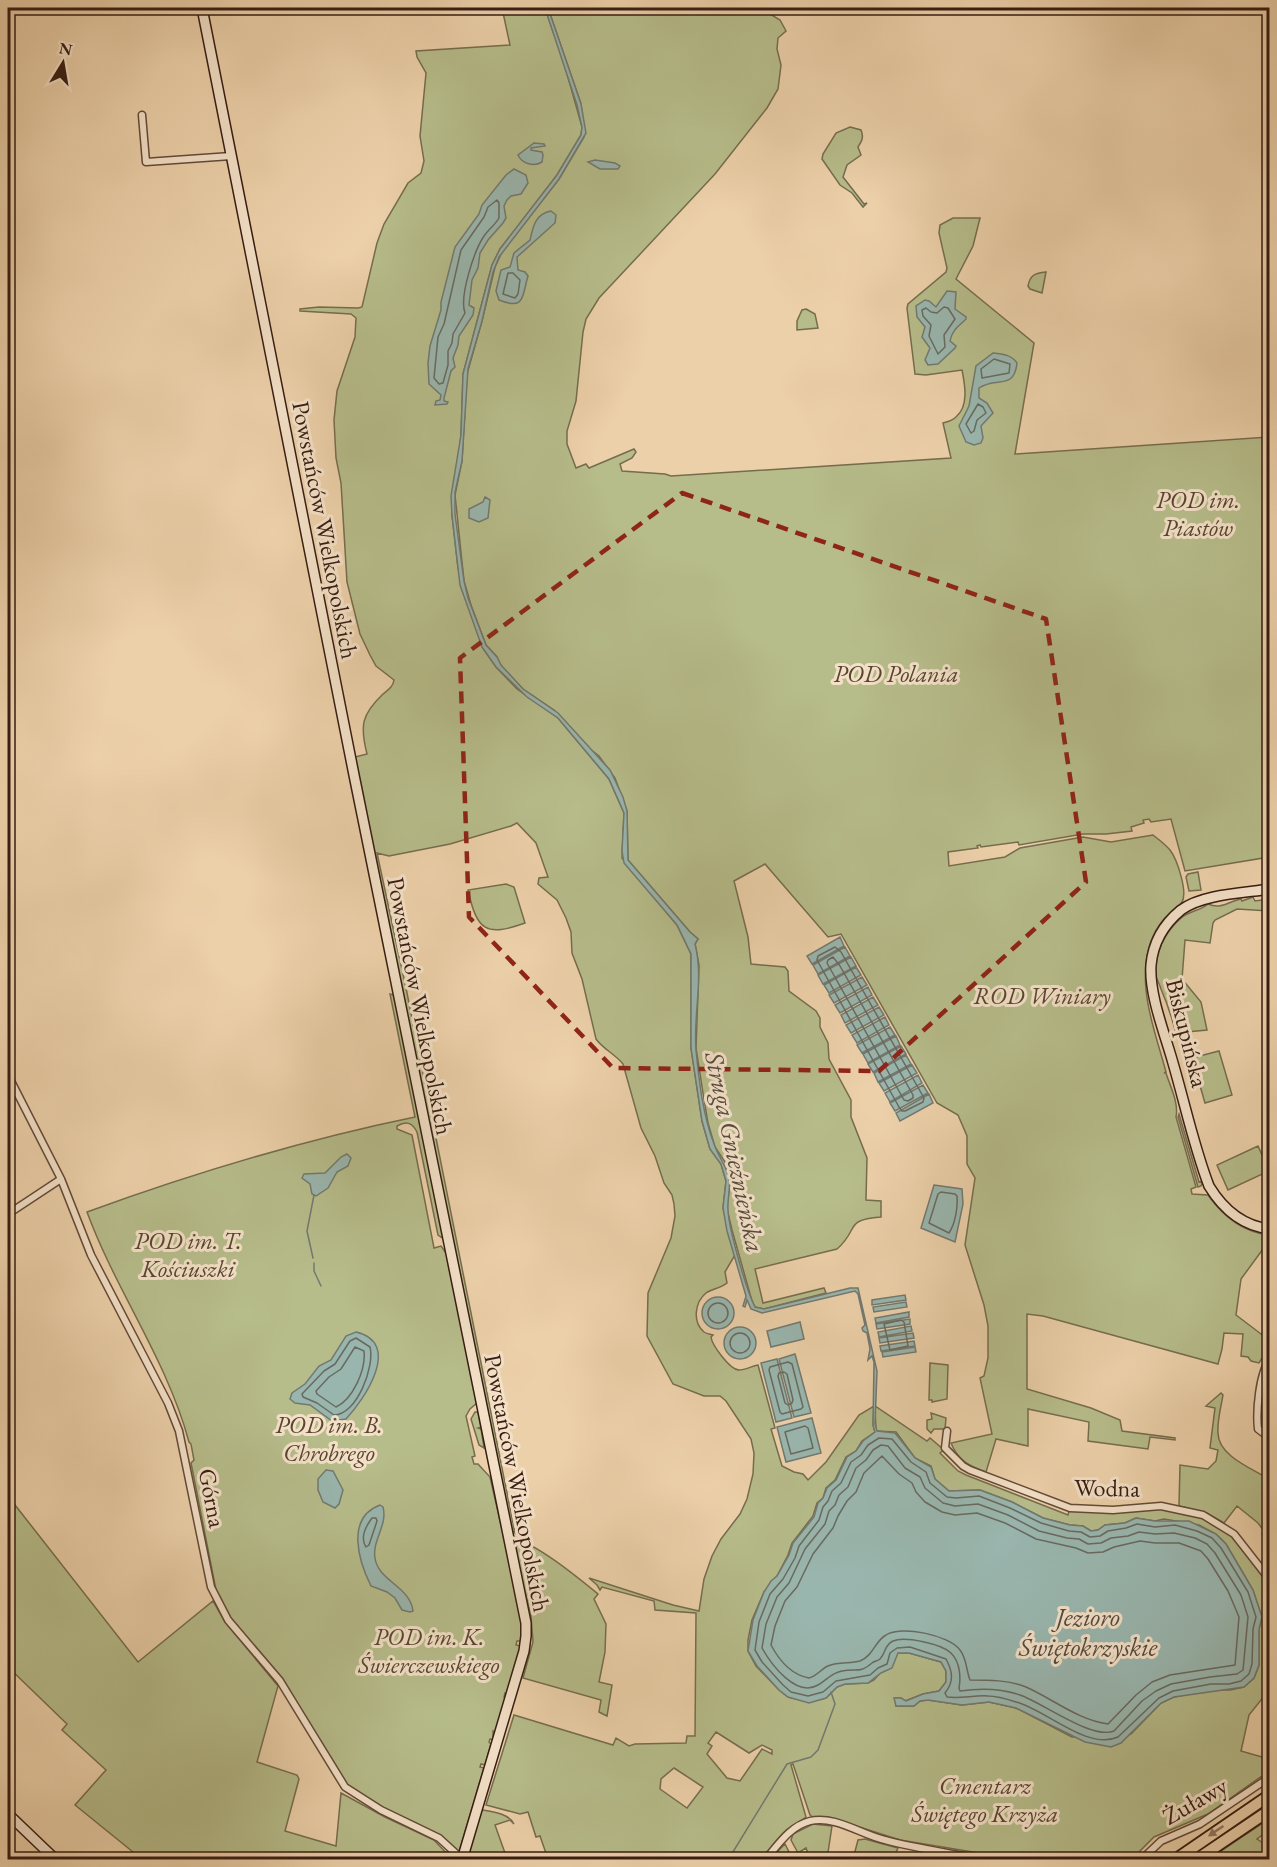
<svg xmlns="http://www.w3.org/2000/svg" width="1277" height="1867" font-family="'EB Garamond',serif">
<rect width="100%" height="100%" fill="#ecd0a9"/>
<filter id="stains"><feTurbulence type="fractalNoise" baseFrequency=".00333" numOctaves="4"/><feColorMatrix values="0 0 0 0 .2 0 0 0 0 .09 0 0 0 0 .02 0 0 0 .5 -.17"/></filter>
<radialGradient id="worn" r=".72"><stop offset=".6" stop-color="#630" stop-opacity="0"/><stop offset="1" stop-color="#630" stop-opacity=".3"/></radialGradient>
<path fill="#b6bc8a" stroke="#766c4e" stroke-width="1.5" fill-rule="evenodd" d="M 502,8 L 545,8 L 564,63 L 582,127 L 581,135 L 557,175 L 500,249 L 492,265 L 463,374 L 461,435 L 452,515 L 458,568 L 482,647 L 496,667 L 517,689 L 558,718 L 609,779 L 624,813 L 622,858 L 677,925 L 691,954 L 691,1048 L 702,1121 L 710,1149 L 721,1164 L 726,1181 L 723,1208 L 735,1255 L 725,1272 L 727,1283 C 721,1288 712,1289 706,1293 C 695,1302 692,1322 704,1332 C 707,1334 710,1334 713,1335 L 711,1337 C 712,1345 730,1370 739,1370 C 745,1370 752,1366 758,1365 L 775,1428 L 771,1429 L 782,1466 L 794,1472 L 803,1474 L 808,1480 L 826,1462 L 859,1415 L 874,1406 L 873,1425 L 875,1432 L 862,1441 L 856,1451 L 846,1457 L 835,1480 L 826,1488 L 823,1498 L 817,1503 L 813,1516 L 792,1543 L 788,1555 L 777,1576 L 764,1592 L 752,1620 L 748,1640 L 748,1651 L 756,1666 L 779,1690 L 788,1697 L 809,1702 L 826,1698 L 837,1687 L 845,1684 L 868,1683 L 874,1680 L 898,1653 L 909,1653 L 941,1662 L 946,1671 L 946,1682 L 939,1691 L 923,1694 L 905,1701 L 901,1698 L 895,1698 L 896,1706 L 914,1706 L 920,1701 L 928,1700 L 962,1705 L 989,1702 L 1016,1708 L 1072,1737 L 1131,1734 L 1161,1703 L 1174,1697 L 1211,1690 L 1230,1690 L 1244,1687 L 1254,1678 L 1259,1665 L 1259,1629 L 1262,1618 L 1253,1590 L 1226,1544 L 1216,1534 L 1199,1525 L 1164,1519 L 1155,1521 L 1136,1518 L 1125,1523 L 1105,1525 L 1098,1530 L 1091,1531 L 1083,1526 L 1070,1525 L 1043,1518 L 1012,1502 L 980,1490 L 949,1491 L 935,1479 L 931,1466 L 915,1458 L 896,1432 L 876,1431 L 875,1406 L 927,1441 L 930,1438 L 944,1450 L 940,1453 L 958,1471 L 966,1475 L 1068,1515 L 1069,1511 L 1113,1512 L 1162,1509 L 1205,1518 L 1232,1536 L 1269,1585 L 1269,1690 L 1249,1715 L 1241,1751 L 1269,1759 L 1269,1771 L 1208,1814 L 1154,1837 L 1132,1859 L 1011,1859 L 1002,1857 L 1002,1855 L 998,1854 L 997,1856 L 900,1840 L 828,1817 L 813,1817 L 810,1815 L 793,1764 L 791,1765 L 806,1817 L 788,1830 L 761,1859 L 548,1859 L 540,1836 L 536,1837 L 528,1812 L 520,1814 L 486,1805 L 514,1715 L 613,1745 L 616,1738 L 629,1746 L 635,1744 L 686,1743 L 687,1736 L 695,1736 L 696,1613 L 655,1610 L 654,1601 L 602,1587 L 600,1590 L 597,1585 L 589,1578 L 673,1605 L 699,1611 L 704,1579 L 712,1556 L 721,1539 L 740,1514 L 747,1499 L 753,1474 L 754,1453 L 751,1439 L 726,1401 L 720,1396 L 704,1396 L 673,1384 L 647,1336 L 648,1293 L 671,1238 L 675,1216 L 674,1204 L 672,1195 L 664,1183 L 655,1156 L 641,1128 L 623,1064 C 615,1054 603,1049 596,1039 L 582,979 L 572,953 L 571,932 L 566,918 L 557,900 L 538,884 L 539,878 L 548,877 L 536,843 L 517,823 L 511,826 L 450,844 L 389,856 L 377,853 L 406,988 L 515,1533 L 510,1530 L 355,757 L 367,754 C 360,726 361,715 383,694 C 388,690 393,687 394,680 L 376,666 L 370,655 L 360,634 L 347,582 L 341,483 L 336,458 L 334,420 L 337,391 L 355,337 L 356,318 L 351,314 L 300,311 L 300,309 L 319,307 L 358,308 L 362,307 L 377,243 L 384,224 L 408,183 L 421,173 L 424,161 L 420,136 L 426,73 L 417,57 L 416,51 L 510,45 ZM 716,1732 L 749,1753 L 762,1745 L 772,1750 L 772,1754 L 762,1749 L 740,1781 L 727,1778 L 707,1754 L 712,1746 L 708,1743 ZM 674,1768 L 703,1787 L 687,1808 L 660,1789 L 661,1779 Z
M 548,8 L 760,8 L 780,20 L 786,31 L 778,38 L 777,49 L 781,65 L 778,89 L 767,108 L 715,174 L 599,298 L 586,319 L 583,332 L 576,401 L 567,431 L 567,444 L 576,468 L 586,464 L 589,468 L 634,449 L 636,452 L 632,458 L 620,464 L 622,471 L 665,474 L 671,476 L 951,458 L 943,423 C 947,422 953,420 956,417 C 969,406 965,385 962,370 L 926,375 L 915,374 L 907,308 L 908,304 L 946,272 L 947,268 L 939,233 L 940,225 L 953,218 L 980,218 L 973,246 L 956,279 L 1034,343 L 1015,454 L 1269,437 L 1269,857 L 1185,871 L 1171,819 L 1151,822 L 1149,819 L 1143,820 L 1144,823 L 1131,827 L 1132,831 L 1106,834 L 1083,834 L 1019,845 L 1018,842 L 981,847 L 980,845 L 977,846 L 978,848 L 948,852 L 949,866 L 1005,857 L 1020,848 L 1083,837 L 1111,842 L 1153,835 C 1158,839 1165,844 1170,850 C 1177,859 1188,892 1182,902 C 1179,907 1173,910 1169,914 C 1155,926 1148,946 1146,963 C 1142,999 1156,1035 1166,1072 L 1164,1073 L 1166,1073 C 1170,1086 1179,1103 1176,1117 L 1196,1187 L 1191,1189 L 1192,1194 L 1208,1195 C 1223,1216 1243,1232 1269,1235 L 1269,1252 L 1263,1249 L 1241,1279 L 1236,1315 L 1269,1340 L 1269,1347 L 1259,1363 L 1251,1361 L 1248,1357 L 1241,1356 L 1243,1334 L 1224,1333 L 1222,1349 L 1218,1364 L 1043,1316 L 1027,1314 L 1027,1389 L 1091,1408 L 1120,1420 L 1122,1431 L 1175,1438 L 1175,1440 L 1150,1437 L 1148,1449 L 1088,1441 L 1089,1422 L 1028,1409 L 1028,1446 L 996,1439 L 986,1472 C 970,1466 958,1461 951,1443 L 992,1434 L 980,1378 L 984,1376 L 988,1358 L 988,1326 L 984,1305 L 965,1245 L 975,1178 L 967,1164 L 967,1136 L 958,1115 L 937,1103 L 841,934 L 828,937 L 765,864 L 734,881 L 748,937 L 751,964 L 785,967 L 788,971 L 789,991 L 816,1011 L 820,1018 L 820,1027 L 828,1043 L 829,1059 L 851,1100 L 851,1117 L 867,1158 L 866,1200 L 881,1201 L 881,1217 C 843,1220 860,1229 837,1249 L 755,1269 L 763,1303 L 824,1288 L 826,1293 L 764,1309 L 755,1307 L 752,1301 L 732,1230 L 727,1209 L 730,1181 L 725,1162 L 715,1147 L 708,1123 L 703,1093 L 696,1048 L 699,965 L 695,944 L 698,939 L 690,932 L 628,860 L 627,811 L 615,778 L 599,756 L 590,749 L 554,710 L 523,689 L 500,665 L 497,657 L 486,645 L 471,605 L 464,581 L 455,495 L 462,461 L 467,374 L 482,321 L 495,267 L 502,252 L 559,179 L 584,137 L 581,104 Z
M 850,127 L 861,130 C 864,137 862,141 858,147 L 861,155 L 847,165 L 843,177 L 864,204 L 867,203 L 863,207 L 852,193 L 840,185 L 822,159 L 823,154 L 836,133 Z
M 1046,272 L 1042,293 L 1030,289 L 1028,286 C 1030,275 1035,273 1046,272 Z
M 806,309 L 815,314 L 818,328 L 797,330 L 797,321 L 802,310 Z
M 1198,872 L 1201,890 L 1189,891 L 1186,877 L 1188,874 Z
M 506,884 L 514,887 L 525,923 C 486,937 477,931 468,890 Z
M 1253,897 L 1255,901 L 1269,899 L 1269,911 L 1237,909 L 1215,920 L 1213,923 L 1210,943 L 1185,940 L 1182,979 L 1201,1002 L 1207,1030 L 1176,1033 C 1172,1018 1167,1003 1161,989 C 1160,985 1157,981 1156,976 C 1153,955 1165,932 1181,918 C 1189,911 1202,910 1208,904 C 1222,910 1229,901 1241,899 L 1242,901 Z
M 390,994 L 394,995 L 444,1239 L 438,1235 L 417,1132 C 412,1122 406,1121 397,1126 L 397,1129 L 412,1135 L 434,1248 L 441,1246 L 446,1253 L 477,1403 L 470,1409 L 466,1416 L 475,1456 L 472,1457 L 474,1464 L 478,1464 L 490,1477 L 523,1622 L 522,1641 L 517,1641 L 516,1645 L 521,1646 L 508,1694 L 505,1693 L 504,1697 L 507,1698 L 495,1732 L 493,1731 L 493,1740 L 490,1739 L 489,1742 L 491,1744 L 485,1765 L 481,1764 L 480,1767 L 484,1768 L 459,1852 L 390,1812 L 345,1784 L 283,1679 L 231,1618 L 216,1590 L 191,1463 L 194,1460 L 191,1444 L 189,1442 C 167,1360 116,1291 87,1212 C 194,1173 303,1140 415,1117 Z
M 1219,1051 L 1232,1095 L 1205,1103 L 1192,1058 Z
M 1179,1114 L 1199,1182 L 1203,1181 L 1201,1186 L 1198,1187 L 1178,1117 Z
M 1258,1146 L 1269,1171 L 1228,1190 L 1217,1165 Z
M 930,1363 L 948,1365 L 947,1399 L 932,1402 L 932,1400 L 929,1400 Z
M 1221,1393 L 1223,1395 C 1221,1407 1217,1421 1218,1433 C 1218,1456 1253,1469 1269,1479 L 1269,1544 L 1262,1534 L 1264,1531 L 1258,1523 L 1237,1506 L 1224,1523 L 1207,1513 L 1179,1506 L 1180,1465 L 1208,1469 L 1216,1461 L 1218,1450 L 1210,1448 L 1215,1408 L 1206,1406 Z
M 475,1412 L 478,1412 L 481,1427 L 478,1428 L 481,1429 L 484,1448 L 479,1445 L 471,1419 Z
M 931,1413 L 946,1418 L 945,1429 L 934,1429 L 931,1433 L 927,1429 L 927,1420 L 932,1419 Z
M 8,1496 L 138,1662 L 213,1601 L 225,1622 L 278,1686 L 257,1762 L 297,1775 L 299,1779 L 285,1831 L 336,1846 L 341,1793 L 385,1817 L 434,1840 L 452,1859 L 132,1859 L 133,1852 L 75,1805 L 106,1770 L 62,1730 L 67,1724 L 8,1667 Z
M 511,1537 C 537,1544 576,1576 598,1594 L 594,1599 L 606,1624 L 605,1652 L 599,1682 L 612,1685 L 607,1716 L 599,1712 L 601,1700 L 523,1678 L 533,1642 L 531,1616 Z
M 1269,1800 L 1269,1805 L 1189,1859 L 1182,1860 Z
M 483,1810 C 495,1812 509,1814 514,1824 L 510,1820 L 495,1825 L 505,1853 L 486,1859 L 466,1860 L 480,1811 Z
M 1269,1819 L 1269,1830 L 1257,1839 L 1269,1847 L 1269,1859 L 1231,1859 L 1225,1856 L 1220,1859 L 1209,1859 Z
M 813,1824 L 832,1826 L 827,1859 L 810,1859 L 806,1848 L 798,1853 L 791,1840 L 793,1834 Z
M 865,1839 L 898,1848 L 893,1859 L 853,1859 L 858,1840 Z
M 785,1844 L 791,1856 L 785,1859 L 770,1859 Z
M 919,1852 L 941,1856 L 948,1859 L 918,1859 Z"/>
<path fill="#99b6ae" stroke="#727970" stroke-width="1.5" d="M 545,8 L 548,8 L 581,104 L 586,133 L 559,179 L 499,257 L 493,272 L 482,321 L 468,369 L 462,461 L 455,492 L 455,514 L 464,581 L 468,598 L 486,645 L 497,657 L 501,665 L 523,689 L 558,713 L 610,770 L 623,797 L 627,811 L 628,860 L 690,932 L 698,939 L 695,944 C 704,979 693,1015 696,1050 C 699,1081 703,1115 714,1144 C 718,1156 726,1165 729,1178 C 731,1188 727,1199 728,1210 C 729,1230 746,1289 755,1307 L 764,1309 L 850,1288 L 858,1288 L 877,1371 L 875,1424 L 877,1431 L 895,1433 L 915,1458 L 931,1467 L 935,1479 L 949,1491 L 980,1490 L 1012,1502 L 1043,1518 L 1070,1525 L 1083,1526 L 1091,1531 L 1098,1530 L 1105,1525 L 1125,1523 L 1136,1518 L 1155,1521 L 1189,1521 L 1216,1534 L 1226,1544 L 1253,1590 L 1262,1617 L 1259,1629 L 1259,1665 L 1254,1678 L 1244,1687 L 1174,1697 L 1161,1703 L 1121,1743 L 1111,1747 L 1085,1742 L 1016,1708 L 989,1702 L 962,1705 L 928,1700 L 920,1701 L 914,1706 L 896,1706 L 894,1698 L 901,1698 L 906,1701 L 923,1694 L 939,1691 L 946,1682 L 946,1671 L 941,1662 L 909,1653 L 898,1653 L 892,1668 L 881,1673 L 868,1683 L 845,1684 L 837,1687 L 826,1698 L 809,1703 L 788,1697 L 779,1690 L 757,1666 L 748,1651 L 753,1620 L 764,1592 L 771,1581 L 777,1576 L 789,1555 L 793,1543 L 814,1517 L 818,1503 L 823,1498 L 827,1488 L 836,1480 L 847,1457 L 856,1451 L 863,1441 L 875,1432 L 873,1425 L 874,1362 L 872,1356 L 868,1360 L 870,1349 L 867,1333 L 863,1331 L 862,1328 L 865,1325 L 858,1294 L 855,1291 L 762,1313 L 751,1309 L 747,1300 L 745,1307 L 743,1306 L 746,1296 L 727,1231 L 723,1208 L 726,1181 L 721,1164 L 710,1149 L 702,1121 L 691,1048 L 691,954 L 677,925 L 624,863 L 622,851 L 624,813 L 609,779 L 558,718 L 527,697 L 496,667 L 482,647 L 460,585 L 452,515 L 451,496 L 461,435 L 463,374 L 492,265 L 500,249 L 557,175 L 581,135 L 582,127 L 577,105 Z
M 534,143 L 544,144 L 545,146 L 531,148 L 531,150 L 542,152 L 543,155 L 542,162 C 534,167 522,164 518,155 Z
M 595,160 L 615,163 L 620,166 L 618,169 L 600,169 L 588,162 Z
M 514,169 L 526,175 L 528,183 L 521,194 L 511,196 L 507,200 L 504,206 L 506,218 L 503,223 L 488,240 L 480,253 L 478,268 L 472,280 L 469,305 L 474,308 L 473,315 L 459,336 L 458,345 L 453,358 L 455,367 L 451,371 L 444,398 L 444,401 L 448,402 L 447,404 L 435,405 L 436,401 L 440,400 L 441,395 L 429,384 L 428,363 L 430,346 L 441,310 L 441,302 L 455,247 L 479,214 L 482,205 L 506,175 Z
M 551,211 L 556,215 L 555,223 L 517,257 L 518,270 L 525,272 L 528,276 C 522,295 526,311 499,300 L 496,291 L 501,270 L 510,267 L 514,253 L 530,240 C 533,227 535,214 551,211 Z
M 947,291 L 956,292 L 955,309 L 966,317 L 966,319 C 959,326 952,330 950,341 L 956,346 L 955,348 L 938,364 L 928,365 L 925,360 L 930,348 L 922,337 L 925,327 L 917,317 L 916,306 L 925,300 L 929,301 L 936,307 Z
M 993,353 C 1003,354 1012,355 1017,363 C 1014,391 996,376 979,388 L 979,398 L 987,403 L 993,413 L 981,426 L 983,438 L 981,443 L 974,445 L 966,442 L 959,426 L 969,406 L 976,366 Z
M 485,497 L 490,500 L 488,518 L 479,522 L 469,518 L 469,509 L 483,502 Z
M 840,937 L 844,946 L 812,964 L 807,956 Z
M 845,947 L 850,956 L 818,974 L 813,965 Z
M 851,957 L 856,966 L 823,984 L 818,975 Z
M 856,967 L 861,975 L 829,993 L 824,985 Z
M 862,977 L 867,985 L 834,1003 L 829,995 Z
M 868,987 L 872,995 L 840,1013 L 835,1005 Z
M 873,997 L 878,1005 L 845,1023 L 841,1015 Z
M 879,1007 L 884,1015 L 851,1033 L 846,1025 Z
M 885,1017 L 889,1025 L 857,1043 L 852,1035 Z
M 890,1027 L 895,1035 L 862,1053 L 857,1045 Z
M 896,1036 L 900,1045 L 868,1063 L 863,1054 Z
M 901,1046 L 906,1054 L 873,1072 L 868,1064 Z
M 906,1055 L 911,1064 L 878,1082 L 874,1073 Z
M 912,1065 L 917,1073 L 884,1091 L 879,1083 Z
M 918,1075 L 922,1083 L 890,1102 L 885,1093 Z
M 923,1085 L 928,1093 L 895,1111 L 890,1103 Z
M 929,1094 L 933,1103 L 900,1121 L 896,1113 Z
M 347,1154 L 351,1158 L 348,1166 L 337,1172 L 328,1188 L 316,1196 L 312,1194 L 310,1184 L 302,1178 L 304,1174 L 325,1173 L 341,1157 Z
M 934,1185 L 962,1189 L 963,1204 L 955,1242 L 921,1228 Z
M 905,1295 L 906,1300 L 872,1305 L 872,1300 Z
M702 1313a16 16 0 1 1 32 0a16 16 0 1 1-32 0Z
M 906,1302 L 907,1307 L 874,1312 L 873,1307 Z
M 909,1312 L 909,1317 L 876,1323 L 875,1318 Z
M 910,1319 L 910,1324 L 877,1329 L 876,1324 Z
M 800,1322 L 804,1339 L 771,1347 L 767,1331 Z
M 911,1326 L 912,1331 L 879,1337 L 878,1332 Z
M724 1343a16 16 0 1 1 32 0a16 16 0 1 1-32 0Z
M 356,1332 C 403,1343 364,1400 346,1419 L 332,1421 L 310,1405 L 295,1403 L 290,1399 L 292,1393 L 305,1384 L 319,1366 L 331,1360 L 346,1336 Z
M 913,1333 L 914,1338 L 880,1343 L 879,1338 Z
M 914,1341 L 915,1346 L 881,1351 L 880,1346 Z
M 915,1347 L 916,1352 L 883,1357 L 882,1352 Z
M 795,1354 L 811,1413 L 794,1417 L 779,1359 Z
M 777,1359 L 792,1418 L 776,1422 L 761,1363 Z
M 812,1418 L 821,1453 L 786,1462 L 777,1427 Z
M 326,1470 L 333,1471 L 343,1490 L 339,1504 L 335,1508 L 323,1502 L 318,1490 L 318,1479 Z
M 380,1505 L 383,1507 C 388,1525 372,1540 375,1558 C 378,1581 410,1586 413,1611 L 410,1612 L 402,1610 L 395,1598 L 387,1592 L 371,1586 C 359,1562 345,1518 380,1505 Z"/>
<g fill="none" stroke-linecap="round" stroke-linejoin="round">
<path stroke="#686a60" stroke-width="1.5" d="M 497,200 L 499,203 L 499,218 C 495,225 488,230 484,236 C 474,251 459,297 465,313 L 453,334 L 452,343 L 448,351 L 448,365 L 443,383 L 439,384 L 434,378 L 438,337 L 444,324 L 461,250 L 484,217 L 488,207 Z
M 508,273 L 513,273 L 520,280 L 518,294 L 515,298 L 503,294 Z
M 944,307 L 948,308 L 955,319 L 944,335 L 945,347 L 938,354 L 929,336 L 931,325 L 923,316 L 922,310 L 926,308 L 931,312 L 937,313 Z
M 994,359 L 1010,364 L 1009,373 L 982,378 L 981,369 Z
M 978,404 L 983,407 L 986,413 L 977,420 L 974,431 L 971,433 L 966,424 Z
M 835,947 L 841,952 L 924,1098 L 923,1102 L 905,1111 L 902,1111 L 899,1107 L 817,960 L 818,956 Z
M 833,957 L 840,966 L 913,1095 L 913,1098 L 908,1101 L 904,1100 L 827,963 L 828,960 Z
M 941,1192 L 955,1194 L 957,1196 C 958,1208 955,1224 949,1233 L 929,1223 L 938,1194 Z
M708 1313a10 10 0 1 1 20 0a10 10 0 1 1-20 0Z
M 901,1320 L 904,1322 L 908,1346 L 890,1350 L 884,1324 Z
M730 1343a10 10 0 1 1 20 0a10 10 0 1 1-20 0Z
M 356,1338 L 370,1347 C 375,1366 357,1415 334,1415 L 317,1403 L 303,1397 L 302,1394 L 324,1371 L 335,1364 L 350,1341 Z
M 355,1347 L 364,1351 C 366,1370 353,1399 336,1407 L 317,1394 L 316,1391 L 329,1377 L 341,1369 Z
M 788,1362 L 792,1364 L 803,1407 L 801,1409 L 782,1414 L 780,1412 L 769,1370 L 770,1367 Z
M 784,1372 L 787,1374 L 793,1400 L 792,1403 L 788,1405 L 785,1403 L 778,1376 L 779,1373 Z
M 805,1426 L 808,1428 L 813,1448 L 791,1454 L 785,1432 Z
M 879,1438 L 892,1439 L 911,1462 L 926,1472 L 930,1483 L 947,1497 L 956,1498 L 979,1496 L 1010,1508 L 1041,1523 L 1069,1531 L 1081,1532 L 1090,1537 L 1100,1536 L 1108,1531 L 1126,1528 L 1137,1524 L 1155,1527 L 1175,1525 L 1197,1531 L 1212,1538 L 1221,1548 L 1248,1592 L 1256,1617 L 1253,1629 L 1252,1664 L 1249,1674 L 1241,1681 L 1229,1684 L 1211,1684 L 1173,1691 L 1159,1698 L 1118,1737 C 1087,1751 1045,1709 1016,1702 C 1007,1699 997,1696 988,1696 C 974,1695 961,1699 947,1697 L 945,1693 C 954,1682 953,1672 946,1659 L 910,1647 L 897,1648 L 890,1653 L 887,1664 L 878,1668 L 870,1675 L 836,1681 L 823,1692 L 808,1696 L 791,1692 L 783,1685 L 762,1662 L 755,1650 L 759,1622 L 770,1594 L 783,1579 L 795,1558 L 799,1546 L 819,1520 L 823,1507 L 828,1501 L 832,1491 L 841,1483 L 851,1462 L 861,1455 L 868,1445 Z
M 881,1445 L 888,1446 L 905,1468 L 920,1477 L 925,1488 L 943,1503 L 955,1506 L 978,1504 L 1008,1515 L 1039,1531 L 1067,1538 L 1079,1539 L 1088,1544 L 1101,1543 L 1111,1538 L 1128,1536 L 1139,1532 L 1155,1534 L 1174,1533 L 1195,1538 L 1207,1544 L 1215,1553 L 1241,1595 L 1248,1617 L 1243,1670 L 1237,1674 L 1210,1677 L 1171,1684 L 1156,1691 L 1142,1701 L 1114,1731 C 1092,1740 1043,1703 1020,1695 C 1000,1688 981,1688 960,1691 L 959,1688 C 961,1677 960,1662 951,1653 C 942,1644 905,1636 893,1641 C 884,1645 886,1653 880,1659 C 878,1661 874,1661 872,1663 C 859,1674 857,1668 842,1671 C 831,1673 827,1680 818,1685 C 796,1698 771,1664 762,1648 L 766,1624 L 777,1597 L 789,1583 L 805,1549 L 825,1524 L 829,1511 L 835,1505 L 839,1495 L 848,1487 L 856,1468 L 866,1460 L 873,1450 Z
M 882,1456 L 899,1474 L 912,1483 L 916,1492 L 925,1502 L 942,1512 L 955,1515 L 977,1513 L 1005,1523 L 1036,1539 L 1076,1548 L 1088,1553 L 1103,1552 L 1114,1547 L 1140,1541 L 1155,1543 L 1179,1543 L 1201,1551 L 1208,1559 L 1228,1591 L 1239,1617 L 1235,1665 L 1170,1675 L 1152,1682 L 1136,1695 L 1108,1724 C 1078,1720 1053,1699 1026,1687 C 1009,1680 988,1680 970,1680 C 966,1670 967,1659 960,1650 C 949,1635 901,1625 886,1635 C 875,1641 873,1656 860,1661 C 850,1664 839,1661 828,1666 C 821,1669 817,1676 809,1678 C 792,1675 779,1660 771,1645 L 775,1626 L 785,1601 L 797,1587 L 813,1554 L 833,1528 L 838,1516 L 847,1501 L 856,1492 L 864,1473 Z
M 372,1518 L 376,1518 L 377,1521 L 369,1545 L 366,1547 C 360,1538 366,1526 372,1518 Z"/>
<path stroke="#727970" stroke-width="1.5" d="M 313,1258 L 307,1231 L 314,1195
M 314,1263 L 314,1271 L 321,1286
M 728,1860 L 787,1764 L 811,1757 L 818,1750 L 835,1704 L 831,1692"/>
<g stroke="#644a38" stroke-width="9">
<path id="street" d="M 142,115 L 146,162 L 231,156
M 8,1075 L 61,1179 L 91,1255 L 168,1403 L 179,1431 L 211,1587 L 228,1620 L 280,1681 L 345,1787 L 381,1810 L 439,1838 L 462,1859
M 8,1214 L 61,1179
M 1270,1359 C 1259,1374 1256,1411 1258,1429 L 1270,1438
M 947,1431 L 945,1448 L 963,1466 L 970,1470 L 1070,1508 L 1113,1510 L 1161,1506 L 1203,1515 L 1234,1534 L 1270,1580
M 765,1860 C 778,1845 790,1826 810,1821 C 835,1815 862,1835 885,1840 C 918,1849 952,1853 985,1860
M 1141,1860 L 1161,1841 L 1200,1824 L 1270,1777"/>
</g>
<g stroke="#371d12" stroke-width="12">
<path id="secondary" d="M 202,8 L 354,775 L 526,1623 L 526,1636 L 524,1651 L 462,1860
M 1270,889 C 1244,893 1202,894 1181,910 C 1164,924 1153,943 1151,965 C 1149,995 1165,1034 1173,1063 C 1185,1104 1194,1147 1209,1186 C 1223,1209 1242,1226 1270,1229
M 8,1814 L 56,1860"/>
</g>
<g stroke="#371d12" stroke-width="14">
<path id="primary" d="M 1175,1860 L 1270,1795
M 1196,1860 L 1270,1810"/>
</g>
<use href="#street" stroke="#f3e0c7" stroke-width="6"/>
<use href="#secondary" stroke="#f3e0c7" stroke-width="9"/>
<use href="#primary" stroke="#ecd0a9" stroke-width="10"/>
</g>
<defs><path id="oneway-solid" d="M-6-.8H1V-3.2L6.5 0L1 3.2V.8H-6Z" transform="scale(1.5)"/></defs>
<use fill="#92765e" href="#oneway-solid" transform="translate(1216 1831) rotate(146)"/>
<path fill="none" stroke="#8f2418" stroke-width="4.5" stroke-dasharray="12 8" stroke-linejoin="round" d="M 682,493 L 1046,619 L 1086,882 L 879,1071 L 613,1068 L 469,917 L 460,658 Z"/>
<g text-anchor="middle" stroke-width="6" stroke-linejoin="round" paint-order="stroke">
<g font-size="24" font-style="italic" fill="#574530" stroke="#f3e0c7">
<text x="1198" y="508">POD im.<tspan x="1198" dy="28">Piastów</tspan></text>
<text x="896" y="682">POD Polania</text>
<text x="1042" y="1004">ROD Winiary</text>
<text x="188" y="1249">POD im. T.<tspan x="188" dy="28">Kościuszki</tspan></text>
<text x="329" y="1433">POD im. B.<tspan x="329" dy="28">Chrobrego</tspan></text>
<text x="429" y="1645">POD im. K.<tspan x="429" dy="28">Świerczewskiego</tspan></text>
<text x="985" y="1794">Cmentarz<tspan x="985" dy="28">Świętego Krzyża</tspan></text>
</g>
<g font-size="24" fill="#371d12" stroke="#f3e0c7">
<text transform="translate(325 530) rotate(79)" y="8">Powstańców Wielkopolskich</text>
<text transform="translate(420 1006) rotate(79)" y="8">Powstańców Wielkopolskich</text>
<text transform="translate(1187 1033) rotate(76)" y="8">Biskupińska</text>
<text transform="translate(517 1483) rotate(79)" y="8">Powstańców Wielkopolskich</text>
<text transform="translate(1107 1488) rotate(1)" y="8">Wodna</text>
<text transform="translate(212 1498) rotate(79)" y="8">Górna</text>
<text transform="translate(1195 1801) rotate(-30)" y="8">Żuławy</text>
</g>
<g font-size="26" font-style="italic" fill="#544b41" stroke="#f3e0c7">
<text transform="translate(735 1152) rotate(78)" y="9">Struga Gnieźnieńska</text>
<text x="1088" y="1626">Jezioro<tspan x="1088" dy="30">Świętokrzyskie</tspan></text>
</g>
</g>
<rect width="1277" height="1867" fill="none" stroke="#ecd0a9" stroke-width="30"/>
<rect x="9" y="9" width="1259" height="1849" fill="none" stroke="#371d12" stroke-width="3"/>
<rect x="15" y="15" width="1247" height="1837" fill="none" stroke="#371d12" stroke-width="1.5"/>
<g transform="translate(63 63) rotate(11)" stroke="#f3e0c7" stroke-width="4.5" paint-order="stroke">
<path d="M0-4.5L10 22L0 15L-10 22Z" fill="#371d12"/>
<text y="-9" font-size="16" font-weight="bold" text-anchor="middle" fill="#371d12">N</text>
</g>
<rect width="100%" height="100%" filter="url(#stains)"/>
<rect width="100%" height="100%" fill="url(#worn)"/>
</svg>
